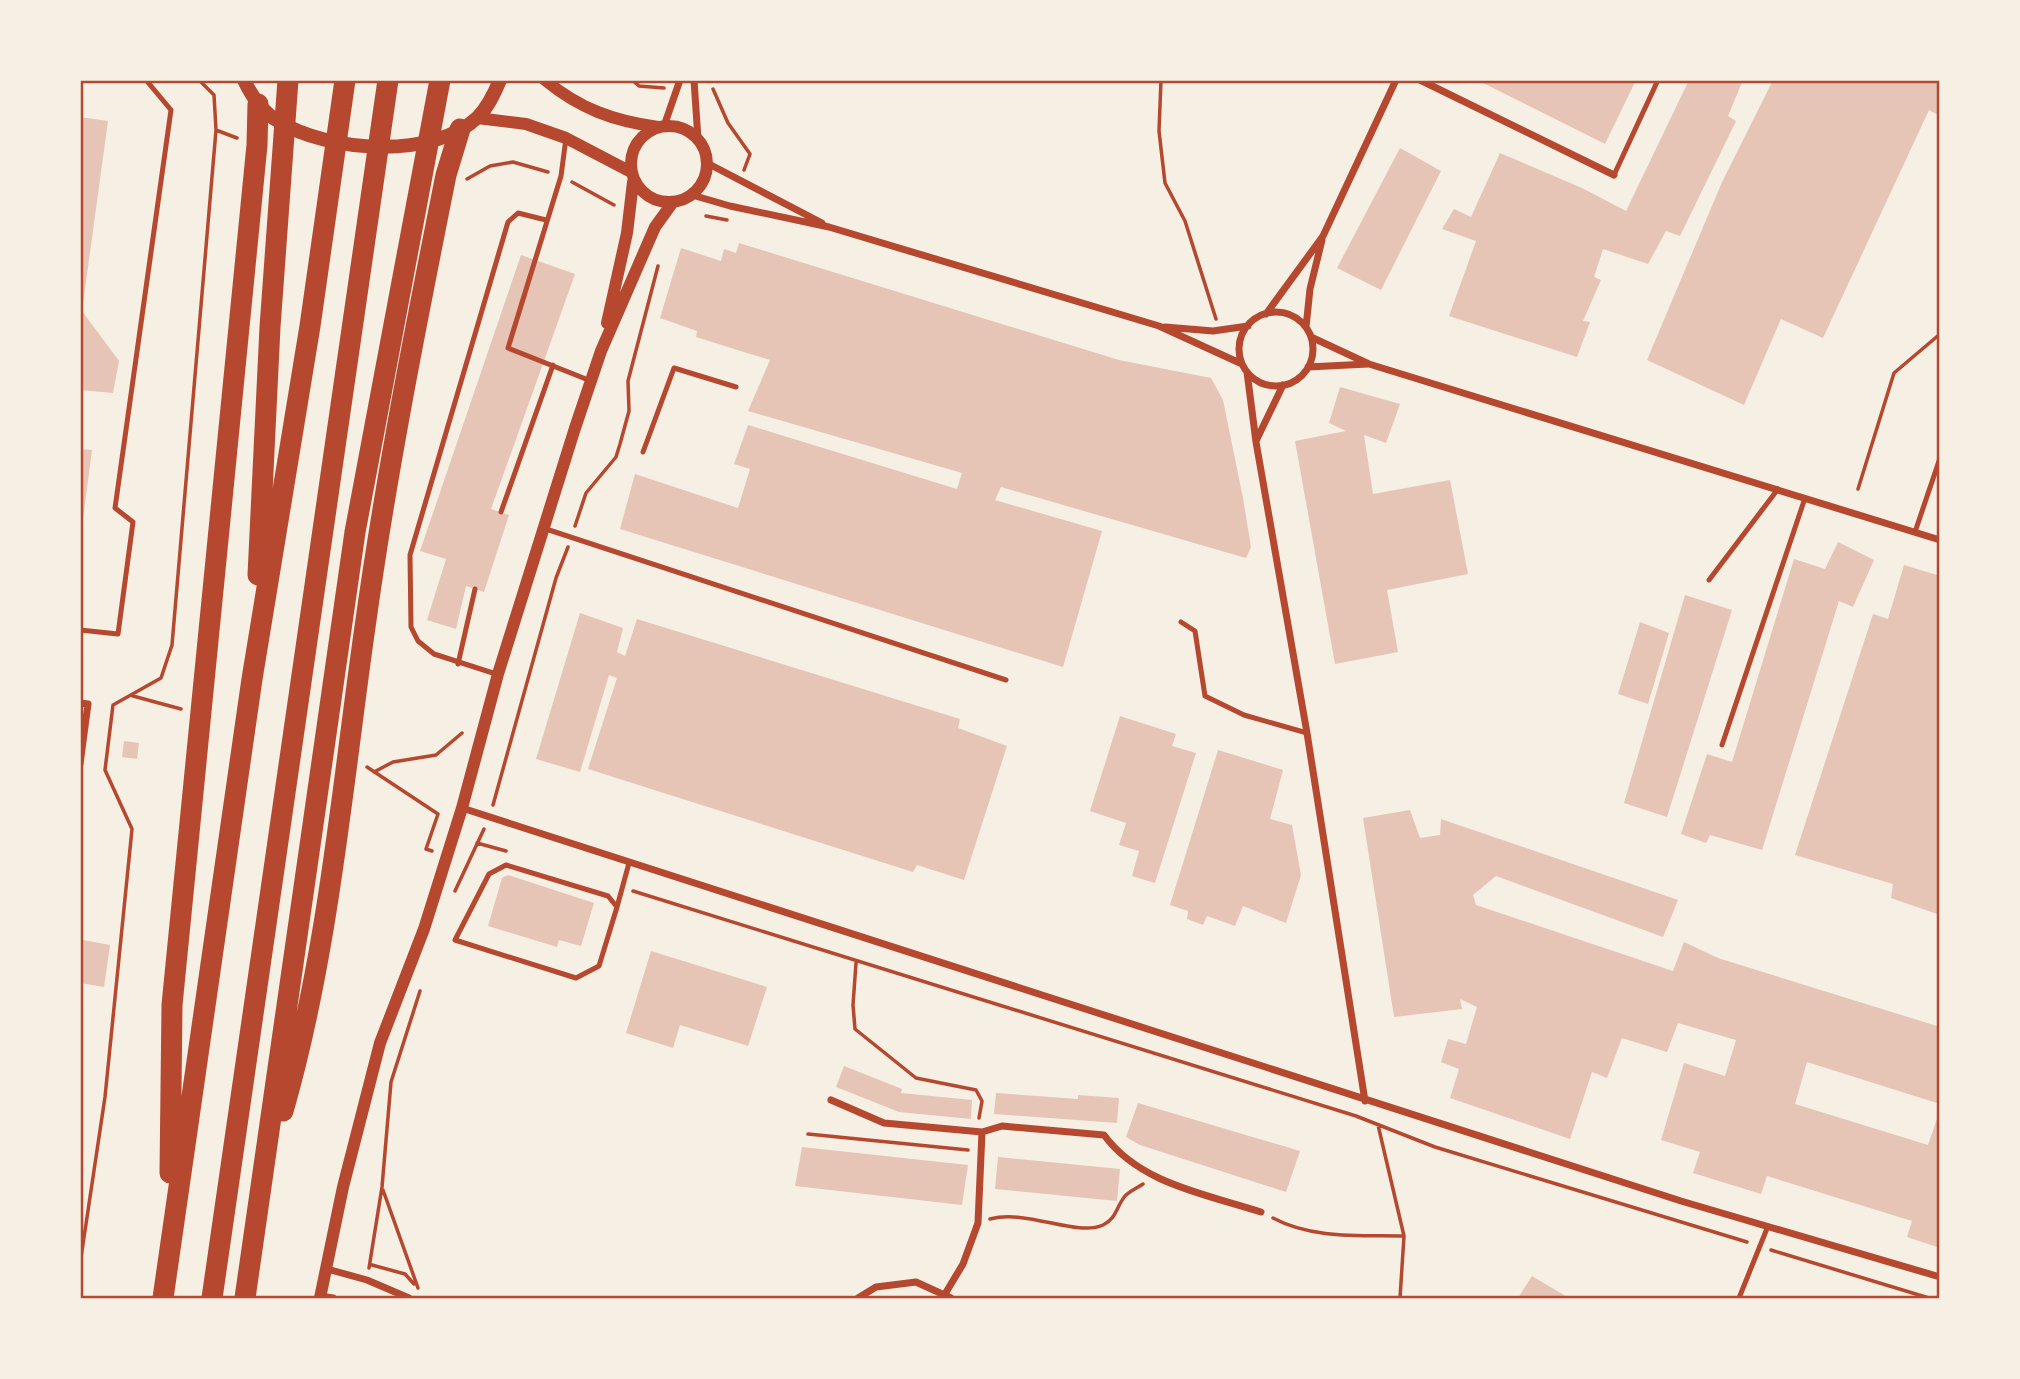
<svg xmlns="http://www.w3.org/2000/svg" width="2020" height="1379" font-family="Commissioner,sans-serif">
<rect width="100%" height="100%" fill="#f6efe4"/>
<path fill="#e6c5b7" d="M 1477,80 L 1636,80 L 1605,144 Z
M 1689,80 L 1743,80 L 1728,116 L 1736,121 L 1680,236 L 1666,231 L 1648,264 L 1603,249 L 1594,277 L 1601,280 L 1583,321 L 1590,322 L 1577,357 L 1449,316 L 1476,241 L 1442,229 L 1454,209 L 1471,217 L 1500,153 L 1582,188 L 1626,211 Z
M 1773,80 L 1940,80 L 1940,116 L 1929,110 L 1823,338 L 1781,319 L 1744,405 L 1647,360 L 1722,182 Z
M 80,117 L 108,121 L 82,311 L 119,361 L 113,393 L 80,390 Z
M 1400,148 L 1441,171 L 1381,290 L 1337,268 Z
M 739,243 L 1119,360 L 1211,378 L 1223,400 L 1243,498 L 1251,547 L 1246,558 L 1001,487 L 995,500 L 1102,531 L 1063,667 L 620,529 L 635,474 L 738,508 L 750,469 L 734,464 L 748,425 L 957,489 L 962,473 L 748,411 L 770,360 L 696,337 L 697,331 L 660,318 L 681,248 L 721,261 L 724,249 L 736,253 Z
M 521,255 L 575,274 L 491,509 L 509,515 L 484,592 L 466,586 L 456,629 L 427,620 L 446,559 L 420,551 Z
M 1340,387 L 1400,404 L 1386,443 L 1364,435 L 1373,494 L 1450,480 L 1468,574 L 1387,590 L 1398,652 L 1335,664 L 1295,441 L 1346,431 L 1329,423 Z
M 80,449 L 92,450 L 82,527 L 80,527 Z
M 1838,542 L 1874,560 L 1853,607 L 1839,601 L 1762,850 L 1710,835 L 1706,843 L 1681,834 L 1707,754 L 1732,762 L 1794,559 L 1825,569 Z
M 1904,565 L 1940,576 L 1940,915 L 1891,898 L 1893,884 L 1795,855 L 1873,614 L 1888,619 Z
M 1685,595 L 1732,610 L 1667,817 L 1624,803 Z
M 580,613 L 623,628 L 617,652 L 625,656 L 637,619 L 960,719 L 958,728 L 1007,746 L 964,880 L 917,865 L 913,872 L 588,769 L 617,678 L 609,675 L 580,772 L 536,759 Z
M 1640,622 L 1669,633 L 1648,704 L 1618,694 Z
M 1120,716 L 1176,734 L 1172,746 L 1196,753 L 1155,883 L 1132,876 L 1139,851 L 1119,845 L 1126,823 L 1090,811 Z
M 124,741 L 139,743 L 137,759 L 122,757 Z
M 1218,750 L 1283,770 L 1270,819 L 1292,825 L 1301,875 L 1286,923 L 1243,906 L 1235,926 L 1207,916 L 1203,925 L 1187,919 L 1188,911 L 1170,905 Z
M 1410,810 L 1420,838 L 1440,835 L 1441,819 L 1678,900 L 1663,937 L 1496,876 L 1473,895 L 1476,905 L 1673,971 L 1684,942 L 1718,958 L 1940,1027 L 1940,1104 L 1807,1062 L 1795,1104 L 1928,1145 L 1940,1110 L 1940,1248 L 1907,1237 L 1912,1221 L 1767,1176 L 1761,1194 L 1693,1173 L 1700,1152 L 1661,1140 L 1684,1063 L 1725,1076 L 1736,1040 L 1678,1023 L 1667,1052 L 1622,1038 L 1607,1078 L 1592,1072 L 1570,1139 L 1450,1098 L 1459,1069 L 1441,1062 L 1448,1039 L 1466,1044 L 1477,1007 L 1460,999 L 1462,1009 L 1394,1017 L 1363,818 Z
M 508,875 L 594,903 L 581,946 L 559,940 L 557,947 L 488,926 L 502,878 Z
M 83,940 L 110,945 L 104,987 L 80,983 Z
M 651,951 L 767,987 L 748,1046 L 680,1025 L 673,1048 L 626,1033 Z
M 844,1066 L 902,1089 L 901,1093 L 972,1100 L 971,1119 L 899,1112 L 836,1087 Z
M 996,1093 L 1078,1099 L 1078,1095 L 1119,1098 L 1117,1123 L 994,1114 Z
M 1138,1103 L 1300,1151 L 1286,1192 L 1140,1145 L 1126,1137 Z
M 802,1147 L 968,1165 L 962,1205 L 795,1186 Z
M 998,1157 L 1120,1169 L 1117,1201 L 995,1189 Z
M 1532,1276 L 1569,1298 L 1518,1298 Z"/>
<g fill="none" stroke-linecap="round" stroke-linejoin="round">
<path stroke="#b5482f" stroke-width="3.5" d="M 632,80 L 639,86 L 664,88
M 1161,80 L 1159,131 L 1165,183 L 1185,221 L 1216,319
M 713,89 L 728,123 L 750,154 L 744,170
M 216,130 L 237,138
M 467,179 L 490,166 L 513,162 L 548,172
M 572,182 L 614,205
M 706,216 L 727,220
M 1858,489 L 1894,373 L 1940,334
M 575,526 L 586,493 L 616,457 L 620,444 L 629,411 L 628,381 L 658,266
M 133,696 L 181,709
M 367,767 L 438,814 L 426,849 L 432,851
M 374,772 L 393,762 L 436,755 L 462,733
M 493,805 L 556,578 L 568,547
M 477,843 L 506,851
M 455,891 L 484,829
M 633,891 L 1356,1116 L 1435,1147 L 1747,1242
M 856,963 L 853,1005 L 855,1029 L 916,1078 L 976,1090 L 982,1101 L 979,1118
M 1378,1125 L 1404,1236 L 1400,1298
M 808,1134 L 968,1150
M 383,1190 L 418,1288
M 1273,1218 C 1312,1239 1360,1235 1404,1236
M 990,1219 C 1027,1209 1076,1237 1103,1225 C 1117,1218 1116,1207 1125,1196 C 1130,1191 1137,1188 1143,1184
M 1771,1250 L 1929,1298
M 80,1264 L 105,1097 L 132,829 L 105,770 L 113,705 L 161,678 L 172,645 L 216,130 L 214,95 L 199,80
M 372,1265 L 405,1274 L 414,1284
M 369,1268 L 382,1187 L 391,1082 L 420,991"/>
<path stroke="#b5482f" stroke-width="5" d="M 566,138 L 561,176 L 508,348 L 591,381
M 1614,175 L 1658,80
M 643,452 L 674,368 L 736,387
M 501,512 L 553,365
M 543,528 L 1006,680
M 1915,532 L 1940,458
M 1709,580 L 1778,489
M 1181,622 L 1195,631 L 1205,696 L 1244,715 L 1307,733
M 80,630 L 118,634 L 133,522 L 115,508 L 171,110 L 146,80
M 458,664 L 475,589
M 496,674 L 434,654 L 418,641 L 411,627 L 410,555 L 508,222 L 518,213 L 546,220
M 1722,745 L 1805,498
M 506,865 L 608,896 L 617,907 L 599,966 L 576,978 L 455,940 L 489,874 Z
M 617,907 L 629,863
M 1739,1298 L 1768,1226"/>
<path stroke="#b5482f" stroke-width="7" d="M 694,80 L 698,139
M 1420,80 L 1614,175
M 664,126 L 680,80
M 707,163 L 822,223
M 692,195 L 730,206 L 829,227 L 1159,326 L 1242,364
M1239 349a37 37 0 1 1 74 0a37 37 0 1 1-74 0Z
M 1266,314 L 1323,236 L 1396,80
M 1165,327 L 1213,331 L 1248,326
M 1306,327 L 1310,289 L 1322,240
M 1311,337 L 1369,364 L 1940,540
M 1308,367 L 1368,364
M 1247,372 L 1256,442 L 1307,733 L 1365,1101
M 1256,441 L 1283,385
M 80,703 L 88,704 L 80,764
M 462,808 L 1681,1201 L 1940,1277
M 831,1100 L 884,1123 L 982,1132
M 327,1269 L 367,1280 L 409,1298
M 945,1294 L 963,1264 L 978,1223 L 982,1132 L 1002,1126 L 1104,1135 C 1140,1184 1206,1194 1261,1212
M 320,1296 L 333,1298
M 858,1298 L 876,1287 L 916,1282 L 951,1298"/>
<path stroke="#b5482f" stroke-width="12" d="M 545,80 C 580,109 614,121 658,127
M 477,118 L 526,124 L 566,138 L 631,172
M631 164a38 38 0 1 1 76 0a38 38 0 1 1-76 0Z
M 607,323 L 627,233 L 633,182
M 320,1298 L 343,1187 L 380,1043 L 424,929 L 462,808 L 498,674 L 575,428 L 601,351 L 655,227 L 673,202"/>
<path stroke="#b5482f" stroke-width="14" d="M 244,80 C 252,97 262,112 278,121 C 328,152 433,160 478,117 C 488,107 494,94 500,80"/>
<path stroke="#b5482f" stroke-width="21" d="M 258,575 L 270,327 L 288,80
M 283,1111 C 328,955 342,788 365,627 C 386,475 416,325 446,175 L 460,129
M 170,1173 L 172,1005 L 257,145 L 258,104
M 163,1298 L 252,679 L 310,326 L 345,80
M 212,1298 L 388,80
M 245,1298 L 355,532 L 440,80"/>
</g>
<rect width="2020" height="1379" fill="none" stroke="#f6efe4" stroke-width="164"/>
<rect x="82" y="82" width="1856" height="1215" fill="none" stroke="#b5482f" stroke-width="2.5"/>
</svg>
